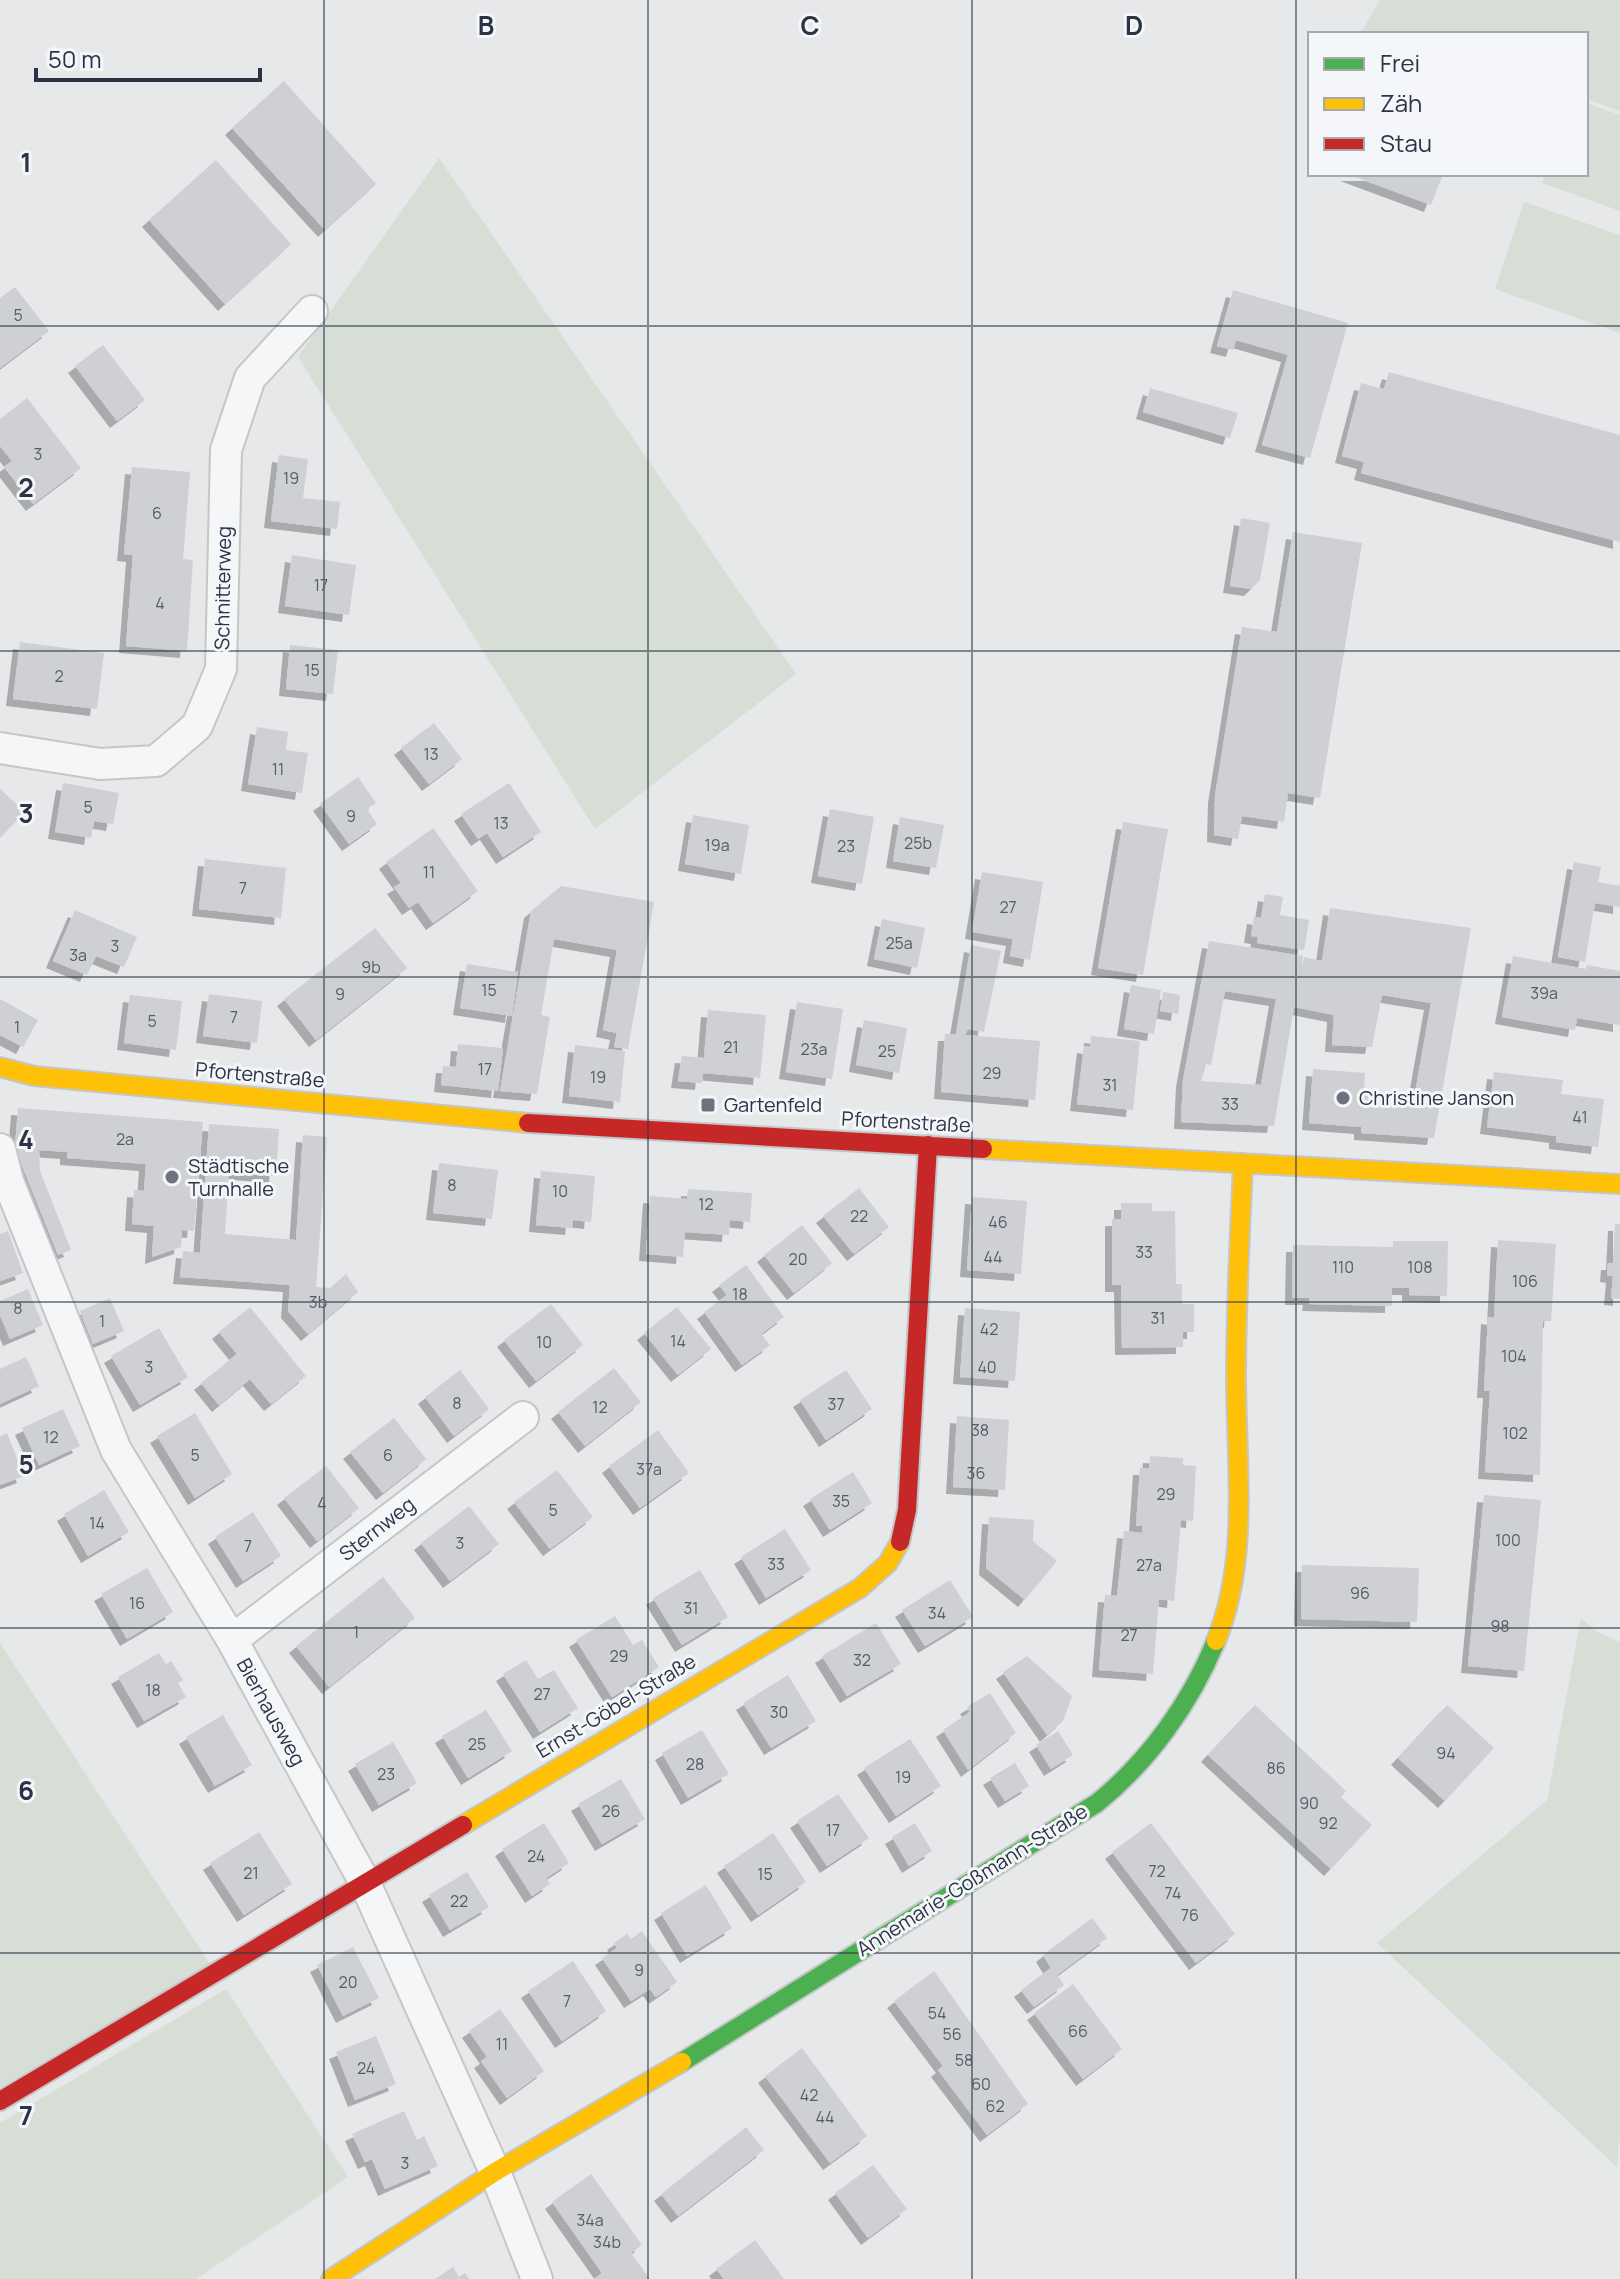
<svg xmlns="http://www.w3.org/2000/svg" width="1620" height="2279" font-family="Manrope,sans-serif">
<defs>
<filter id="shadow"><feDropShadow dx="-7" dy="7" stdDeviation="0" flood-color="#0004"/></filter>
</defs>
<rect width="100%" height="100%" fill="#e6e8ea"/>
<path fill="#d6ded6" d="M 1380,0 L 1620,0 L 1620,111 L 1586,99 L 1586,34 L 1360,34 Z
M 1586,103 L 1620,115 L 1620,211 L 1542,183 L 1545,174 L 1586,174 Z
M 439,158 L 796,674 L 595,829 L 298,357 Z
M 1524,202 L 1620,235 L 1620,333 L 1495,289 Z
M 1581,1618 L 1597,1632 L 1620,1642 L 1620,2133 L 1617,2167 L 1377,1943 L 1547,1800 Z
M 0,1643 L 210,1964 L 0,2088 Z
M 226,1989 L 348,2177 L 196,2279 L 0,2279 L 0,2123 Z"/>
<path fill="#ced0d3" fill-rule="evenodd" filter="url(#shadow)" d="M 284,81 L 376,184 L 325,230 L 232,128 Z
M 216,160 L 291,244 L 225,304 L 149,220 Z
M 1347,174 L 1443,174 L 1431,205 Z
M 15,287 L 49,331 L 0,368 L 0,298 Z
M 1233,290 L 1348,323 L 1310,458 L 1262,445 L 1288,355 L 1236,340 L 1233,350 L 1217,346 Z
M 103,345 L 145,400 L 117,421 L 75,366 Z
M 1389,372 L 1620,435 L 1620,542 L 1361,473 L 1364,462 L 1342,456 L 1361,383 L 1384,389 Z
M 1150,388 L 1238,413 L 1230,438 L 1143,412 Z
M 27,398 L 81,468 L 33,504 L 4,467 L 12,461 L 0,446 L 0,419 Z
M 279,455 L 308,459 L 303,498 L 340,502 L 337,529 L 271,521 Z
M 132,467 L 190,472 L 183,559 L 193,560 L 187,651 L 126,646 L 133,555 L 124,554 Z
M 1241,518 L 1270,523 L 1260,580 L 1251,589 L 1230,586 Z
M 1293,532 L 1362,543 L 1320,798 L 1288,793 L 1284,822 L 1242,816 L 1238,839 L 1214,835 L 1215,796 L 1242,627 L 1277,632 Z
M 292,555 L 356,565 L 349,615 L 285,606 Z
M 20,642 L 104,653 L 97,709 L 13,699 Z
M 290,645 L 338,650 L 333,694 L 286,689 Z
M 434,723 L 462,759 L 429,784 L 401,748 Z
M 257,727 L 288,732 L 286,750 L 308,753 L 302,793 L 248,784 Z
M 358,777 L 376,803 L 367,809 L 377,824 L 349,844 L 320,804 Z
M 63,783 L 119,793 L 113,824 L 94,821 L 91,838 L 55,832 Z
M 509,783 L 541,832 L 503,857 L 487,833 L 478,839 L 461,814 Z
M 0,789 L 25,812 L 0,838 Z
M 830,809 L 874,817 L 862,884 L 818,876 Z
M 693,815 L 749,825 L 741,874 L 685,864 Z
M 900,817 L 944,825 L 936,868 L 893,861 Z
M 1123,822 L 1168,829 L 1143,975 L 1098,968 Z
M 433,828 L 478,891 L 433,923 L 418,902 L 409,908 L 394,887 L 401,883 L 386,862 Z
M 205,859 L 286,868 L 281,918 L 199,909 Z
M 1574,862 L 1601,867 L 1598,882 L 1620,886 L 1620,907 L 1595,903 L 1585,962 L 1558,957 Z
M 982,872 L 1043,882 L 1030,960 L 1010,956 L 1013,939 L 972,932 Z
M 561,886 L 654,902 L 628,1049 L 614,1047 L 617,1033 L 603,1030 L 617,950 L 554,939 L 541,1015 L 550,1017 L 537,1094 L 500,1091 L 531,911 Z
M 1265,894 L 1283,897 L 1280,915 L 1309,920 L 1304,950 L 1257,943 L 1258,937 L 1251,936 L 1254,917 L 1261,918 Z
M 1330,908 L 1471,928 L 1434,1138 L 1361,1133 L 1361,1127 L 1309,1123 L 1313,1069 L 1365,1073 L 1364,1091 L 1415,1093 L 1431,1003 L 1382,995 L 1372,1047 L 1332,1045 L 1334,1015 L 1294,1007 L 1274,1126 L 1181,1122 L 1183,1080 L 1209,941 L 1303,956 L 1298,988 L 1304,957 L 1322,961 ZM 1225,991 L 1276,999 L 1261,1085 L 1201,1081 L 1206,1064 L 1211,1065 Z
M 75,910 L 137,937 L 124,967 L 96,956 L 87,975 L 53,961 Z
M 882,919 L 925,928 L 917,968 L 874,959 Z
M 375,928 L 407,968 L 316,1040 L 284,999 Z
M 971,945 L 1001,951 L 984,1032 L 968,1029 L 965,1035 L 1040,1041 L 1035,1100 L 941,1092 L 945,1034 L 956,1034 Z
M 1513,956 L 1586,969 L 1587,965 L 1620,971 L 1620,1025 L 1577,1018 L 1575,1030 L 1502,1017 Z
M 467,964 L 518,972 L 512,1016 L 460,1008 Z
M 1131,985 L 1161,990 L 1154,1034 L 1124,1029 Z
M 1163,992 L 1180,995 L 1178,1014 L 1160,1011 Z
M 209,994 L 262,1001 L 257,1043 L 203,1036 Z
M 130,995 L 182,1001 L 176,1050 L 124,1043 Z
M 0,999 L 38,1020 L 23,1047 L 0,1035 Z
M 797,1002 L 843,1009 L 832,1079 L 786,1072 Z
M 708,1010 L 766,1015 L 760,1078 L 703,1073 L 702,1083 L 678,1081 L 682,1056 L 704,1058 Z
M 864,1020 L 907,1028 L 899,1073 L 856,1065 Z
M 1091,1036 L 1140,1041 L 1133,1110 L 1077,1104 L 1084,1046 L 1090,1047 Z
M 458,1044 L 503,1048 L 498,1091 L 441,1085 L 443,1066 L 456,1067 Z
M 575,1045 L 625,1051 L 620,1102 L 569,1096 Z
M 1494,1072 L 1563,1080 L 1561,1094 L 1604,1099 L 1598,1147 L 1556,1142 L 1556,1136 L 1487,1127 Z
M 18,1108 L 203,1122 L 194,1231 L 182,1230 L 181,1247 L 152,1257 L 154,1226 L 132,1224 L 134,1190 L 144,1191 L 146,1164 L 67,1158 L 67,1152 L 39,1150 L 40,1171 L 71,1250 L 58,1255 L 15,1148 Z
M 209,1124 L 279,1129 L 276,1176 L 229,1172 L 225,1234 L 296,1240 L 303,1135 L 327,1137 L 316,1287 L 330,1288 L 346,1274 L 358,1292 L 308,1334 L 288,1311 L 290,1285 L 180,1277 L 183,1251 L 200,1253 Z
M 439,1163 L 498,1170 L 492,1219 L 433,1213 Z
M 541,1171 L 595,1176 L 591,1222 L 573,1220 L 572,1228 L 536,1225 Z
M 859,1188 L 889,1227 L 854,1254 L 823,1216 Z
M 688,1189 L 752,1193 L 750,1222 L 730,1220 L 729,1235 L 685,1232 L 683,1257 L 646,1254 L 650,1196 L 687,1199 Z
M 972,1197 L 1027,1201 L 1021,1274 L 967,1270 Z
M 1121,1203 L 1152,1203 L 1152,1211 L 1175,1211 L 1176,1284 L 1182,1284 L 1182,1304 L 1194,1304 L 1194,1332 L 1183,1332 L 1183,1347 L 1122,1348 L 1121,1285 L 1112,1285 L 1112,1219 L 1121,1219 Z
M 1615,1224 L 1620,1224 L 1620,1299 L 1611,1298 L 1613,1276 L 1607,1275 L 1608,1263 L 1613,1263 Z
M 802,1225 L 832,1263 L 794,1293 L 764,1255 Z
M 8,1231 L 23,1273 L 0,1281 L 0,1234 Z
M 1498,1240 L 1556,1244 L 1551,1321 L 1543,1321 L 1540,1475 L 1485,1472 L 1490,1391 L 1484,1391 L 1488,1317 L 1494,1318 Z
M 1393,1241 L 1448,1241 L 1447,1296 L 1409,1295 L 1409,1288 L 1392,1288 L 1392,1306 L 1309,1304 L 1310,1298 L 1292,1298 L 1293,1245 L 1393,1247 Z
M 746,1265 L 784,1317 L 761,1334 L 770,1345 L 742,1365 L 704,1312 L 727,1295 L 719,1285 Z
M 28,1289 L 43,1325 L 10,1339 L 0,1315 L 0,1301 Z
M 110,1298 L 124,1331 L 93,1344 L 80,1311 Z
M 551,1304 L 583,1345 L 536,1381 L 504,1340 Z
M 250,1307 L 306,1376 L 271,1404 L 250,1379 L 219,1405 L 201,1383 L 237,1354 L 219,1332 Z
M 677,1307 L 711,1349 L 678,1375 L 644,1333 Z
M 965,1308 L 1020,1312 L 1015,1381 L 960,1377 Z
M 159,1328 L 188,1377 L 140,1405 L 111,1356 Z
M 26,1357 L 39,1386 L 0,1404 L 0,1369 Z
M 614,1368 L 641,1402 L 585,1446 L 558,1412 Z
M 460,1370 L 489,1409 L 454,1436 L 425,1397 Z
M 846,1370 L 872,1409 L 826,1440 L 800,1400 Z
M 63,1409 L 80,1446 L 39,1465 L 22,1428 Z
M 195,1413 L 232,1474 L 195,1498 L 157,1436 Z
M 957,1416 L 1009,1420 L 1005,1490 L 953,1487 Z
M 394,1418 L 426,1459 L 383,1493 L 350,1452 Z
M 658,1430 L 689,1473 L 640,1508 L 609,1466 Z
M 7,1433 L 24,1476 L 0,1485 L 0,1436 Z
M 1150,1456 L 1183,1458 L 1183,1465 L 1196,1466 L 1193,1521 L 1181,1520 L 1174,1601 L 1159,1599 L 1153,1674 L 1099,1670 L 1105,1595 L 1117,1596 L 1124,1531 L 1142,1533 L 1142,1526 L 1136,1526 L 1140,1468 L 1149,1468 Z
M 326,1466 L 359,1508 L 317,1541 L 284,1498 Z
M 557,1470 L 593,1517 L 550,1549 L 514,1502 Z
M 853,1472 L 872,1503 L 830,1530 L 810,1499 Z
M 104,1490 L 129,1532 L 88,1556 L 64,1514 Z
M 1484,1495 L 1541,1500 L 1524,1671 L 1468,1666 Z
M 469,1506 L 499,1544 L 450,1581 L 421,1543 Z
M 253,1512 L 281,1556 L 243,1581 L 215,1537 Z
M 989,1517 L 1034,1520 L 1033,1541 L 1057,1561 L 1025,1600 L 986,1568 Z
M 785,1529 L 811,1570 L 766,1598 L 741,1557 Z
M 1302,1565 L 1419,1568 L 1417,1622 L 1301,1619 Z
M 147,1568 L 173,1612 L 127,1639 L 101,1594 Z
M 700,1570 L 728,1617 L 682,1645 L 653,1598 Z
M 383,1577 L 415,1618 L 329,1687 L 296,1646 Z
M 950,1580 L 973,1617 L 925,1646 L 902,1610 Z
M 615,1616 L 633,1645 L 642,1640 L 659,1667 L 612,1697 L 576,1640 Z
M 876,1623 L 901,1664 L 847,1696 L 822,1656 Z
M 159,1653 L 166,1664 L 171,1661 L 183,1680 L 178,1683 L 186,1697 L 144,1721 L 118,1677 Z
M 1027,1656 L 1072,1696 L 1063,1721 L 1047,1735 L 1003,1672 Z
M 526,1660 L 538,1679 L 554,1670 L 578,1708 L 540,1732 L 503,1674 Z
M 788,1675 L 816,1721 L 771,1748 L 743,1703 Z
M 990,1693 L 1016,1733 L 968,1770 L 943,1730 L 970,1712 L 967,1707 Z
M 1255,1705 L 1346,1791 L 1341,1797 L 1372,1825 L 1331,1869 L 1208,1755 Z
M 1447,1705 L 1494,1748 L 1445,1801 L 1398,1758 Z
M 486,1710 L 512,1751 L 468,1778 L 442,1736 Z
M 223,1715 L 252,1765 L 215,1786 L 186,1737 Z
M 702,1730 L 729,1774 L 688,1798 L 662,1753 Z
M 1058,1731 L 1073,1755 L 1051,1769 L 1036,1745 Z
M 910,1739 L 941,1786 L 896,1816 L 864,1768 Z
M 393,1742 L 417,1783 L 379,1805 L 355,1764 Z
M 1015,1763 L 1029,1786 L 1005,1801 L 990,1778 Z
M 621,1779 L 645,1819 L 602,1844 L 578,1804 Z
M 838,1794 L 869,1838 L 827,1866 L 797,1821 Z
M 544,1823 L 569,1863 L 546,1878 L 550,1884 L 532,1896 L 502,1849 Z
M 915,1823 L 932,1851 L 909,1866 L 892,1837 Z
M 1151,1823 L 1235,1934 L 1196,1963 L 1112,1852 Z
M 259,1832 L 292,1884 L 244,1915 L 210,1863 Z
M 773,1833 L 806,1882 L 758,1915 L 724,1866 Z
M 467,1872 L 489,1907 L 450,1930 L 429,1895 Z
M 706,1885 L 732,1928 L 687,1956 L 661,1913 Z
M 1092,1918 L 1107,1938 L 1057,1975 L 1064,1985 L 1034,2007 L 1021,1990 L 1051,1968 L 1043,1955 Z
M 642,1931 L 677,1982 L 656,1997 L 650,1989 L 631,2001 L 602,1958 L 617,1948 L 614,1943 L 627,1934 L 631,1939 Z
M 353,1947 L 379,1998 L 343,2016 L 317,1965 Z
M 573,1961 L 606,2011 L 562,2041 L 528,1991 Z
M 934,1971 L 1028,2104 L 987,2135 L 938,2070 L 943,2066 L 894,2001 Z
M 1073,1984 L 1122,2049 L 1083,2079 L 1034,2013 Z
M 500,2009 L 544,2071 L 507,2098 L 481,2061 L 487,2057 L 469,2031 Z
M 376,2036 L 396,2084 L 355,2100 L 336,2052 Z
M 802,2048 L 867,2136 L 830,2163 L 765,2076 Z
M 404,2111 L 417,2140 L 424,2136 L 438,2166 L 385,2189 L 372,2159 L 365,2162 L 352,2134 Z
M 746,2127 L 764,2150 L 678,2216 L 661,2194 Z
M 873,2165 L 907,2209 L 868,2238 L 835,2193 Z
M 591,2174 L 642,2245 L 631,2253 L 650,2279 L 594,2279 L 602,2273 L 552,2202 Z
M 755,2240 L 784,2279 L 724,2279 L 716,2269 Z
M 453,2267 L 459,2277 L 465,2273 L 469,2279 L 435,2279 Z"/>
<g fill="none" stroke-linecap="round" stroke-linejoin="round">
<g stroke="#c4c6c8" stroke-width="34">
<path id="street" d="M 0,748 L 100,764 L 156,761 L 197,726 L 221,669 L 226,450 L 250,378 L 312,311
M 0,1149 L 8,1181 L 116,1450 L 232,1640 L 364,1881 L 495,2172 L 537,2279
M 232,1640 L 523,1417"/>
</g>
<g stroke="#c4c6c8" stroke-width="22">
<path id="fast" d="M 682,2062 L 1097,1803 C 1149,1761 1191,1702 1216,1641"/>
</g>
<g stroke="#c4c6c8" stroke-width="22">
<path id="slow" d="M 0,1067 L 34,1076 L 528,1123
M 983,1149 L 1620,1184
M 1216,1641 C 1250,1558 1236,1464 1236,1376 C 1236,1305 1240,1234 1243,1163
M 463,1825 L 860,1588 L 888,1563 L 900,1542
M 331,2279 L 495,2172 L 682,2062"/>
</g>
<g stroke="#c4c6c8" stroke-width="22">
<path id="jam" d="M 528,1123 L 983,1149
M 900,1542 L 907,1510 L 928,1145
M 0,2101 L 463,1825"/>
</g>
<use href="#street" stroke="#f5f6f7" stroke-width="30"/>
<use href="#fast" stroke="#4caf50" stroke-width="18"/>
<use href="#slow" stroke="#ffc107" stroke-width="18"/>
<use href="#jam" stroke="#c62828" stroke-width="18"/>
</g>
<path fill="none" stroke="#2b3445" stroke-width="2" stroke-opacity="0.55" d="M 324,0 L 324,2279M 648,0 L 648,2279M 972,0 L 972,2279M 1296,0 L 1296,2279M 0,326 L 1620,326M 0,651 L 1620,651M 0,977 L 1620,977M 0,1302 L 1620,1302M 0,1628 L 1620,1628M 0,1953 L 1620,1953"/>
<g fill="#6c737f" stroke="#f4f6f9" stroke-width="3">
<circle cx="1343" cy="1098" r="8"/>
<rect x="700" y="1097" width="16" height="16" rx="4"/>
<circle cx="172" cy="1177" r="8"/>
</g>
<g text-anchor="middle" stroke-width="6" stroke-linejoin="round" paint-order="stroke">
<g font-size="16" fill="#545c69">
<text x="18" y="321">5</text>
<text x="38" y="460">3</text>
<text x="291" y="484">19</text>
<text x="157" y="519">6</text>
<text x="321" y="591">17</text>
<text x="160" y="609">4</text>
<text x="312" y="676">15</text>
<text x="59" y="682">2</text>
<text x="431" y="760">13</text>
<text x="278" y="775">11</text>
<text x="88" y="813">5</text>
<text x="351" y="822">9</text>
<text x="501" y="829">13</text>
<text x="918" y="849">25b</text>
<text x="717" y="851">19a</text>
<text x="846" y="852">23</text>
<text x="429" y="878">11</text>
<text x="243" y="894">7</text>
<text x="1008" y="913">27</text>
<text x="899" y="949">25a</text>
<text x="115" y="952">3</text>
<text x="78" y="961">3a</text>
<text x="371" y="973">9b</text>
<text x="489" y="996">15</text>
<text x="1544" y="999">39a</text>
<text x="340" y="1000">9</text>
<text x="234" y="1023">7</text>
<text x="152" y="1027">5</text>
<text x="17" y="1033">1</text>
<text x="731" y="1053">21</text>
<text x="814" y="1055">23a</text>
<text x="887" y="1057">25</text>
<text x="485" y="1075">17</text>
<text x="992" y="1079">29</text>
<text x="598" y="1083">19</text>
<text x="1110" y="1091">31</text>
<text x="1230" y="1110">33</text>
<text x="1580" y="1123">41</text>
<text x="125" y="1145">2a</text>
<text x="452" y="1191">8</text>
<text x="560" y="1197">10</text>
<text x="706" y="1210">12</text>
<text x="859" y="1222">22</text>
<text x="998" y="1228">46</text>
<text x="1144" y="1258">33</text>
<text x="993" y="1263">44</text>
<text x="798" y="1265">20</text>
<text x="1343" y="1273">110</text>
<text x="1420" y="1273">108</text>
<text x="1525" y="1287">106</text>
<text x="740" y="1300">18</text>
<text x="318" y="1308">3b</text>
<text x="18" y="1314">8</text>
<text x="1158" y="1324">31</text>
<text x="102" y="1327">1</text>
<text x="989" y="1335">42</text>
<text x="678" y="1347">14</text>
<text x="544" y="1348">10</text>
<text x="1514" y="1362">104</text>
<text x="149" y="1373">3</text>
<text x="987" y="1373">40</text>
<text x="457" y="1409">8</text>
<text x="836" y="1410">37</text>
<text x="600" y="1413">12</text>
<text x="980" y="1436">38</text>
<text x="1515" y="1439">102</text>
<text x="51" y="1443">12</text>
<text x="195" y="1461">5</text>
<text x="388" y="1461">6</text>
<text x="649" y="1475">37a</text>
<text x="976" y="1479">36</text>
<text x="1166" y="1500">29</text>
<text x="841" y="1507">35</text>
<text x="322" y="1509">4</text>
<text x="553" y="1516">5</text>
<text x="97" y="1529">14</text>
<text x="1508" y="1546">100</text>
<text x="460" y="1549">3</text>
<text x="248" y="1552">7</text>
<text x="776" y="1570">33</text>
<text x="1149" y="1571">27a</text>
<text x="1360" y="1599">96</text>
<text x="137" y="1609">16</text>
<text x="691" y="1614">31</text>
<text x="937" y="1619">34</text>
<text x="1500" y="1632">98</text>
<text x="356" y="1638">1</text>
<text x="1129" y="1641">27</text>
<text x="619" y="1662">29</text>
<text x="862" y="1666">32</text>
<text x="153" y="1696">18</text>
<text x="542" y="1700">27</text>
<text x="779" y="1718">30</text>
<text x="477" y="1750">25</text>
<text x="1446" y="1759">94</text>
<text x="695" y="1770">28</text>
<text x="1276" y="1774">86</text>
<text x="386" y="1780">23</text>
<text x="903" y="1783">19</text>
<text x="1309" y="1809">90</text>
<text x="611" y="1817">26</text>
<text x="1328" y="1829">92</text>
<text x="833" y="1836">17</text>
<text x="536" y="1862">24</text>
<text x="1157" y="1877">72</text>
<text x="251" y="1879">21</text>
<text x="765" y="1880">15</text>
<text x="1173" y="1899">74</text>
<text x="459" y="1907">22</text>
<text x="1190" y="1921">76</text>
<text x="639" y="1976">9</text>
<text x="348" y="1988">20</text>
<text x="567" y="2007">7</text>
<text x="937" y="2019">54</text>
<text x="1078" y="2037">66</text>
<text x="952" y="2040">56</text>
<text x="502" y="2050">11</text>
<text x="964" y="2066">58</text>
<text x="366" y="2074">24</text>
<text x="981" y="2090">60</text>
<text x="809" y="2101">42</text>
<text x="995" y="2112">62</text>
<text x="825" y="2123">44</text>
<text x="405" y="2169">3</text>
<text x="590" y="2226">34a</text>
<text x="607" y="2248">34b</text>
</g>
<g font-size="20" fill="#2b3445" stroke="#f4f6f9">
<text transform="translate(223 588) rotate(-89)" y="7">Schnitterweg</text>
<text transform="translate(260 1075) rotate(5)" y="7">Pfortenstraße</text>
<text transform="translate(906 1122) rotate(3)" y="7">Pfortenstraße</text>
<text transform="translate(377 1529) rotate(-38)" y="7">Sternweg</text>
<text transform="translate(616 1706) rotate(-31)" y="7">Ernst-Göbel-Straße</text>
<text transform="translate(271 1712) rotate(61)" y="7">Bierhausweg</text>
<text transform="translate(972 1880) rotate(-32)" y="7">Annemarie-Goßmann-Straße</text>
</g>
<g font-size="20" fill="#2b3445" stroke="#f4f6f9" text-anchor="start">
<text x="1359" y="1105">Christine Janson</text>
<text x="724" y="1112">Gartenfeld</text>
<text x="188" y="1173">Städtische<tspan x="188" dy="23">Turnhalle</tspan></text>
</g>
</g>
<g font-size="26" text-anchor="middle" font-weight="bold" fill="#2b3445" stroke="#f4f6f9" stroke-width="6" stroke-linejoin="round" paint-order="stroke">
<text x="486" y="35">B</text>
<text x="810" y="35">C</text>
<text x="1134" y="35">D</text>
<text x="26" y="172">1</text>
<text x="26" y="497">2</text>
<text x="26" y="823">3</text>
<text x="26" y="1149">4</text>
<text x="26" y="1474">5</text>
<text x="26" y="1800">6</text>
<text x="26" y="2125">7</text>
</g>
<rect x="1308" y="32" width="280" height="144" fill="#f4f6f9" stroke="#a4a8b1" stroke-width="2"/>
<rect x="1324" y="58" width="40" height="12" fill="#4caf50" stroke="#a4a8b1" stroke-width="2"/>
<text x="1380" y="72" font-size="24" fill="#2b3445">Frei</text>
<rect x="1324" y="98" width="40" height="12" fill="#ffc107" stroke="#a4a8b1" stroke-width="2"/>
<text x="1380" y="112" font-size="24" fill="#2b3445">Zäh</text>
<rect x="1324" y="138" width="40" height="12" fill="#c62828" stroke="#a4a8b1" stroke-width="2"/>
<text x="1380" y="152" font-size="24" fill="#2b3445">Stau</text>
<path d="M36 68v12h224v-12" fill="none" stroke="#2b3445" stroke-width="4"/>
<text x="48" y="68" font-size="24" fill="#2b3445" stroke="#f4f6f9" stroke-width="6" paint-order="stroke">50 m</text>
</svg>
